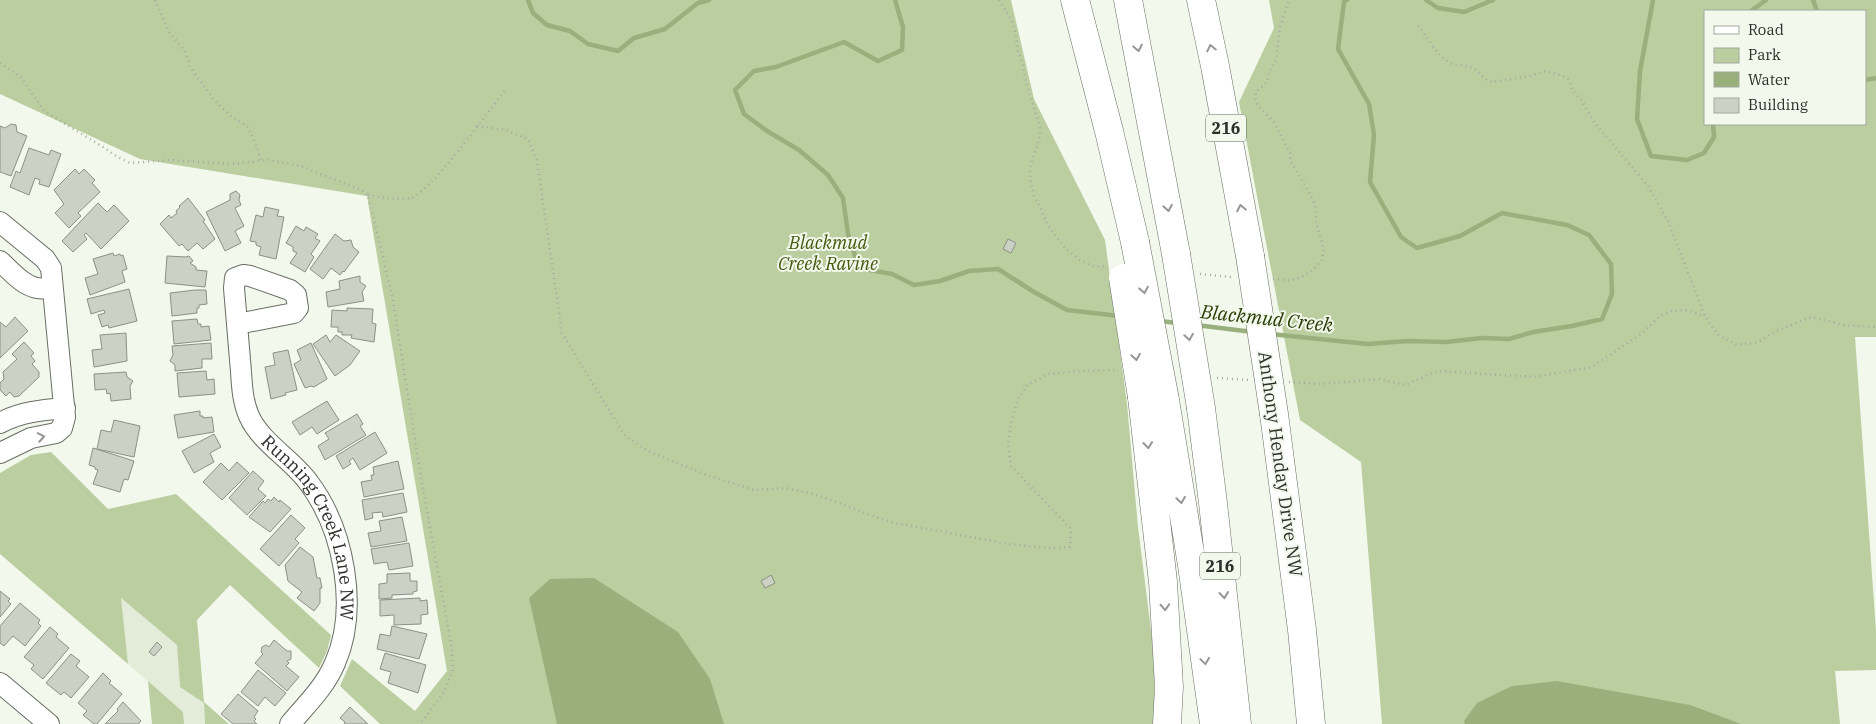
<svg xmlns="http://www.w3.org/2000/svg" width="1876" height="724" font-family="'IBM Plex Serif',serif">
<rect width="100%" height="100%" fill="#f2f8ec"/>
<path fill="#e3ecd9" d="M 120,597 L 177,645 L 180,687 L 204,703 L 205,724 L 184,724 L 183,712 L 128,664 Z"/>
<path fill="#bacea0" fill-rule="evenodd" d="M 0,0 L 1011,0 L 1034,99 L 1105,240 L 1127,404 L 1138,527 L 1154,654 L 1154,724 L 380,724 L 340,686 L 352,659 L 415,711 L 447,671 L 367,196 L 140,159 L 0,94 Z
M 1269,0 L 1876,0 L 1876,337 L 1855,337 L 1876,631 L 1876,670 L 1835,671 L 1840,724 L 1382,724 L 1361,462 L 1300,420 L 1239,102 L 1274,28 ZM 1705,11 L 1865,11 L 1865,124 L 1705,124 Z
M 51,452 L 108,509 L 176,494 L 331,635 L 327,651 L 319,668 L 230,585 L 197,620 L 204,702 L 229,724 L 205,724 L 204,703 L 180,687 L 177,645 L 121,598 L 128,664 L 0,554 L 0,473 L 31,455 Z
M 148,681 L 183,712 L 184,724 L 152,724 Z"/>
<path fill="#99af7c" d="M 594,578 L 678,632 L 710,679 L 724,724 L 557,724 L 529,598 L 550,579 Z
M 1557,681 L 1690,705 L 1741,724 L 1465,724 L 1464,721 L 1477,703 L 1512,686 Z"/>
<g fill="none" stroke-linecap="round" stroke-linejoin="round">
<path stroke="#99af7c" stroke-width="4.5" d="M 528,0 L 533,13 L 547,25 L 570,31 L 588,44 L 618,51 L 634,38 L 665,29 L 698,3 L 709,0
M 895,0 L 903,27 L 902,50 L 878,61 L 844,42 L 776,67 L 754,71 L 735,90 L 744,114 L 767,131 L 799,150 L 828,175 L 843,198 L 848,234 L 859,268 L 892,274 L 914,285 L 940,281 L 969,271 L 998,269 L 1034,292 L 1067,310 L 1119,316
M 1426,0 L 1438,8 L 1464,12 L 1493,0
M 1653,0 L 1640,71 L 1637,119 L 1651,156 L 1687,160 L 1704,153 L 1714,137 L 1713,124
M 1813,0 L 1817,11
M 1751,11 L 1766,0
M 1865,80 L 1876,78
M 1159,321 L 1178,323
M 1196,325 L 1253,332
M 1270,334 L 1368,344 L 1407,341 L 1446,342 L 1482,338 L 1509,339 L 1533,332 L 1572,326 L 1602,319 L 1612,294 L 1611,264 L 1589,235 L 1567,225 L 1502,213 L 1460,236 L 1417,248 L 1401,237 L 1370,182 L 1374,135 L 1369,104 L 1338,49 L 1344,2 L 1347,0"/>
</g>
<path fill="#ccd1c6" stroke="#8c9086" d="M 11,124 L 16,125 L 17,132 L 27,136 L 11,176 L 0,172 L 0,126 L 5,128 Z
M 29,148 L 49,155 L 51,150 L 61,154 L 49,187 L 39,184 L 40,180 L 35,178 L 29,195 L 10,187 L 16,171 L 20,173 Z
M 75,169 L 79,174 L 84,169 L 95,180 L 92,183 L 100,192 L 78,213 L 81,216 L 69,228 L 55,213 L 64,204 L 54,190 Z
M 236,191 L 240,195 L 239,200 L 241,205 L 235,208 L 244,226 L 235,231 L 241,243 L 225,251 L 206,212 L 230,200 L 230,194 Z
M 188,198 L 205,220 L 203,221 L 215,239 L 203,249 L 197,243 L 188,251 L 182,244 L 179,246 L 160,224 L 169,215 L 171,218 L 177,213 L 176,211 L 180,207 L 179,206 Z
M 98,203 L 107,212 L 114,205 L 129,221 L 101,249 L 86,233 L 84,235 L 87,239 L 73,252 L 62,241 Z
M 265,207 L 279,210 L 277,216 L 284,217 L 276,259 L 259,255 L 261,247 L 256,245 L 256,242 L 250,241 L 256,215 L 263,217 Z
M 296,226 L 304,231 L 306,227 L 318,234 L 315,238 L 320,241 L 311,254 L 314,257 L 305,272 L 290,263 L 297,253 L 293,251 L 293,247 L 286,243 Z
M 335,234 L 344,241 L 351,240 L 353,247 L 359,252 L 344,272 L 343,271 L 340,275 L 331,268 L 323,279 L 310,269 Z
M 1008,239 L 1016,243 L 1011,253 L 1003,249 Z
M 113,253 L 114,256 L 120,254 L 121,256 L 123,255 L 127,269 L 122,271 L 125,282 L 90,295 L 85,278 L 98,274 L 93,259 Z
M 167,256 L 186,257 L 189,256 L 193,261 L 190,263 L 196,267 L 196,270 L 207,271 L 205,287 L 165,283 Z
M 360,276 L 360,282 L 366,286 L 362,292 L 364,301 L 328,307 L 326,292 L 340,289 L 339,281 Z
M 129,289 L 137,321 L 109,328 L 108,325 L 102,327 L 98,315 L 105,313 L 104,310 L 91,314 L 87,299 Z
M 195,290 L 206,290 L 207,304 L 199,305 L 199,308 L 197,308 L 197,313 L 172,316 L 170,293 Z
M 347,308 L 373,309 L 372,323 L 376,324 L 374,342 L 351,338 L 352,335 L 342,335 L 342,332 L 338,332 L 338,327 L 331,327 L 332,310 L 347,311 Z
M 15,317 L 28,331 L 0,358 L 0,322 L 6,327 Z
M 197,319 L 198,324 L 201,324 L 201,327 L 209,326 L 211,340 L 174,344 L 172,321 Z
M 126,333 L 127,361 L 94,367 L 92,350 L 102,349 L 100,335 Z
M 326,335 L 330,342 L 336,335 L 360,351 L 350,365 L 335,376 L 313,344 Z
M 24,342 L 34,353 L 31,356 L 35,361 L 32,364 L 39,372 L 39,377 L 19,396 L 14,397 L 10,392 L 6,396 L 0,390 L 0,383 L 4,379 L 3,372 L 17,359 L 12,354 Z
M 211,343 L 212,359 L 202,359 L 202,368 L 175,371 L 175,365 L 170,361 L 173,355 L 172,346 Z
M 311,343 L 327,379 L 314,387 L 311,386 L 305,388 L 294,364 L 301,360 L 297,350 Z
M 288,350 L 297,390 L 285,393 L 286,395 L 271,399 L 265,367 L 275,365 L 273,353 Z
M 206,371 L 207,380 L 214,379 L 215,394 L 179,397 L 177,373 Z
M 126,372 L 127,377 L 133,381 L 130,386 L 131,399 L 111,401 L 110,393 L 107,394 L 106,389 L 95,390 L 94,374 Z
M 327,401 L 339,420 L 317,434 L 312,427 L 300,435 L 292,422 Z
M 200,411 L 200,416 L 203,416 L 203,418 L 212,417 L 214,432 L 178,438 L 174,415 Z
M 357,414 L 363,424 L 360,426 L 366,435 L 325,460 L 318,446 L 329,439 L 325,433 Z
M 114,420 L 140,426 L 134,457 L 97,449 L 101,430 L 111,432 Z
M 375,432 L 387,453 L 360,470 L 353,458 L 349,461 L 351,464 L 343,469 L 336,456 Z
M 214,434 L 221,447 L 210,453 L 214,462 L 194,473 L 182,451 Z
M 93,448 L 134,461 L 128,480 L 124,479 L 120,492 L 93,484 L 98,470 L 95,469 L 95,467 L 89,465 Z
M 398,461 L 404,489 L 364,497 L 361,482 L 372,480 L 371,475 L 374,475 L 373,467 Z
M 237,462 L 249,473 L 222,500 L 203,482 L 221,463 L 229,471 Z
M 253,471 L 264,481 L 258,489 L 266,496 L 247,515 L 229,498 Z
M 403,493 L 407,512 L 383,517 L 382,512 L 372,513 L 373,518 L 365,520 L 362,500 Z
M 274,497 L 279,502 L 280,500 L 291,509 L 270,532 L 249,517 L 263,501 L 265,503 L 268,499 L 271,501 Z
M 291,515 L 305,528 L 295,539 L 299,543 L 279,566 L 260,549 Z
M 402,517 L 407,541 L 371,547 L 368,533 L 381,531 L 379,521 Z
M 409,543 L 413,566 L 389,570 L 387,562 L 374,564 L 371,549 Z
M 300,547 L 313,557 L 317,578 L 320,578 L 322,588 L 320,588 L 320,603 L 314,611 L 297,598 L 302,592 L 288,581 L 285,565 Z
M 410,573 L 410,581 L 417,581 L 417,591 L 413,592 L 413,594 L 392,595 L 392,598 L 379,599 L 379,584 L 387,583 L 387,574 Z
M 771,575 L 775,583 L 765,588 L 761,581 Z
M 0,591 L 10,599 L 8,601 L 11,604 L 0,617 Z
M 420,598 L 420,601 L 427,600 L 428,614 L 421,615 L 421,624 L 394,625 L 394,615 L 380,616 L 380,600 Z
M 20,603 L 40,620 L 38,623 L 41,626 L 25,646 L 13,636 L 4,646 L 0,643 L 0,626 Z
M 392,626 L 427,634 L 419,659 L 377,649 L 380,634 L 390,636 Z
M 50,627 L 58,634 L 56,637 L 69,648 L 43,679 L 31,669 L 34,665 L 24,657 Z
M 274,640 L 287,651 L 291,651 L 291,659 L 287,661 L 289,663 L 286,666 L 299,677 L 287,691 L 255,663 L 263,654 L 261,652 L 262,647 L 266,645 L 269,647 Z
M 157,642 L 162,647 L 154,656 L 149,652 Z
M 385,653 L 426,665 L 418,693 L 388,683 L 391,672 L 380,669 Z
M 71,654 L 80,661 L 76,666 L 89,677 L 71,698 L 64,692 L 61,695 L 46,683 Z
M 258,670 L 286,693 L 275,706 L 265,697 L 258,706 L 241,692 Z
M 103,673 L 111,681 L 109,683 L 122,694 L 97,724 L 94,724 L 83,715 L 87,711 L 78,703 Z
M 238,694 L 258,711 L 254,717 L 256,719 L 254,721 L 257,724 L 233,724 L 221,714 Z
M 123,702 L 141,721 L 138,724 L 105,724 L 118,711 L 117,709 Z
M 350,707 L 368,724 L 344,724 L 345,722 L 340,718 Z"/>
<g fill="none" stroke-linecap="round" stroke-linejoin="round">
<g stroke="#696e64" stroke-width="22">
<g id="minor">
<path d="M 0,222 L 45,259 L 51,268 L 65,417 L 62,428 L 56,433 L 31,438 L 0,453"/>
<path d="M 0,261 C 13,273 28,292 47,288 L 52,282"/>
<path id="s1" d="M 237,324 L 294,313 L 298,308 L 296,295 L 290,290 L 250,276 L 243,275 L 235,278 L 234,288 C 236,312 238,336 240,360 C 242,378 241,398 249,416 C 261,443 292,459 309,483 C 344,530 359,608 335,663 C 325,687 306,705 290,724"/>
<path d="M 0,423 C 20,412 42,410 65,408"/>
<path d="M 0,683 L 49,724"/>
</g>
</g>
<g stroke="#696e64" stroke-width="29">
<path id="highway" d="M 1075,0 L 1109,131 L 1135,242
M 1128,0 L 1176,254
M 1201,0 L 1215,66 L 1250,256
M 1142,397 L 1163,582 L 1169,687 L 1167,724
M 1165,400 L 1192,565 L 1214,724
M 1201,408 L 1213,503 L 1237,724
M 1274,414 L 1302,630 L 1311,724"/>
</g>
<path stroke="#a6aaa1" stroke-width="2.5" stroke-dasharray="1 4" stroke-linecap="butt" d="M 155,0 L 169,32 L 185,51 L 190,67 L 214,100 L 232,117 L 247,126 L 256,144 L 261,161
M 999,0 L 1012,21 L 1015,30 L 1018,52 L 1023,64 L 1025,79 L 1040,127 L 1040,136 L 1030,168 L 1030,178 L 1034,196 L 1041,209 L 1048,226 L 1065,248 L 1080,260 L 1092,266 L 1108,267
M 1418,26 C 1429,38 1437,58 1453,64 C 1460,66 1467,65 1473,68 C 1481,72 1484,81 1492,82 L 1530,76 L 1545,71 L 1563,76 L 1568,79 L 1573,91 L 1582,101 L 1593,121 L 1648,186 L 1668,221 L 1705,316 L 1717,334 L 1737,345 L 1758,342 L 1776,331 L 1811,317 L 1844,325 L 1876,327
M 0,63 L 20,76 L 44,111 L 103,147 L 116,156 L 130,163 L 169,160 L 231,164 L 268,160 L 301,166 L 361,190 L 368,195 L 393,300 L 421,478 L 452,649 L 453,670 L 444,692 L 420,724
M 477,126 L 506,130 L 528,139 L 537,161 L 562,333 L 625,436 L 648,451 L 709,476 L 754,490 L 786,488 L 814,494 L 890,522 L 1008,544 L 1049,548 L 1070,547 L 1071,529 L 1011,466 L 1008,446 L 1011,424 L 1018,399 L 1028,384 L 1049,374 L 1077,371 L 1117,370
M 368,195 C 381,198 397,200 411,198 C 430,193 490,109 505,90
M 1200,274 L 1232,277
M 1273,279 L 1290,280 L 1300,278 L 1313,270 L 1322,260 L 1324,250 L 1316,221 L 1315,205 L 1308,190 L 1291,162 L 1290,153 L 1274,122 L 1258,106 L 1255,97 L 1256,92 L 1267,82 L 1270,70 L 1276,60 L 1280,27 L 1289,0
M 1217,378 L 1249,380
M 1289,382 L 1321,384 L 1379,379 L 1405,385 L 1437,371 L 1534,377 L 1592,367 L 1641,334 L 1660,316 L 1671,311 L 1685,310 L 1705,316"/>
<use href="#minor" stroke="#fff" stroke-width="20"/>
<use href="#highway" stroke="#fff" stroke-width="28"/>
<g stroke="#696e64" stroke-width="29" stroke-linecap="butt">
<path id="highway-bridge" d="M 1135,242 L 1165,400
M 1176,254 L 1201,408
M 1250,256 L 1274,414
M 1123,278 L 1142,397"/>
</g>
<use href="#highway-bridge" stroke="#fff" stroke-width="28"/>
</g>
<defs><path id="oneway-chevron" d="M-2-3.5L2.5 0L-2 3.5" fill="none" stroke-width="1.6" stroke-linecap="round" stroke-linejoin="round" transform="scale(1.25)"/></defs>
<g stroke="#969794">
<use href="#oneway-chevron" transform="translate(1138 48) rotate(79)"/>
<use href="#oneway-chevron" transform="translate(1211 48) rotate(-102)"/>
<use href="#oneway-chevron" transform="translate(1168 208) rotate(80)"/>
<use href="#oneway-chevron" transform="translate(1241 208) rotate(-101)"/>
<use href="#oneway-chevron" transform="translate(1144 290) rotate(79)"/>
<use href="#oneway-chevron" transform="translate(1189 337) rotate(81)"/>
<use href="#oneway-chevron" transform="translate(1136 357) rotate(81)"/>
<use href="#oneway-chevron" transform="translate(41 437) rotate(-10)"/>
<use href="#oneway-chevron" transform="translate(1148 445) rotate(84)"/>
<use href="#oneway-chevron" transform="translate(1181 500) rotate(81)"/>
<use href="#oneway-chevron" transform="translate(1224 595) rotate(84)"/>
<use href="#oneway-chevron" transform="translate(1165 607) rotate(87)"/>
<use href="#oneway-chevron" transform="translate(1205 661) rotate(82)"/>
</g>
<g text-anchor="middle" stroke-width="4" stroke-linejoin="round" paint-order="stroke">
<g fill="#f2f8ec" stroke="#686b64" stroke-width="1">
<rect x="1206" y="114.5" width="40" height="27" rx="4"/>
<rect x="1200" y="552.5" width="40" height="27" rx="4"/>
</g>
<g font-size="16" font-weight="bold" fill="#2d2f2a">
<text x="1226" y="134">216</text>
<text x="1220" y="572">216</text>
</g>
<g font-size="18" font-style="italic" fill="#415a0c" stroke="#f2f8ec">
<text x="828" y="249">Blackmud<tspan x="828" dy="21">Creek Ravine</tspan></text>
</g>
<g font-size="18" fill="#2d2f2a" stroke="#f2f8ec">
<text transform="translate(1280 464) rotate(82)" y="6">Anthony Henday Drive NW</text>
<text dy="6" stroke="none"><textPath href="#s1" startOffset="414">Running Creek Lane NW</textPath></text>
</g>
<g font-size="19" font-style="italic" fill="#273a00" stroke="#f2f8ec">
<text transform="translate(1267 318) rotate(6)" y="7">Blackmud Creek</text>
</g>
</g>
<rect x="1704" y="10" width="162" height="115" fill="#f2f8ec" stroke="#a3a89e"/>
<rect x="1714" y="26" width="25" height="8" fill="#ffffff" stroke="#a3a89e"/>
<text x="1748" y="35" font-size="15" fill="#2d2f2a">Road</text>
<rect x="1714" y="48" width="25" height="15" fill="#bacea0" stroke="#a3a89e"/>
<text x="1748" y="60" font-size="15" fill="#2d2f2a">Park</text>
<rect x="1714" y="72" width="25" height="15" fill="#99af7c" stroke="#a3a89e"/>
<text x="1748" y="85" font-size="15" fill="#2d2f2a">Water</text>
<rect x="1714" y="98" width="25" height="15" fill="#ccd1c6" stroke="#a3a89e"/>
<text x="1748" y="110" font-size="15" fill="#2d2f2a">Building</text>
</svg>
